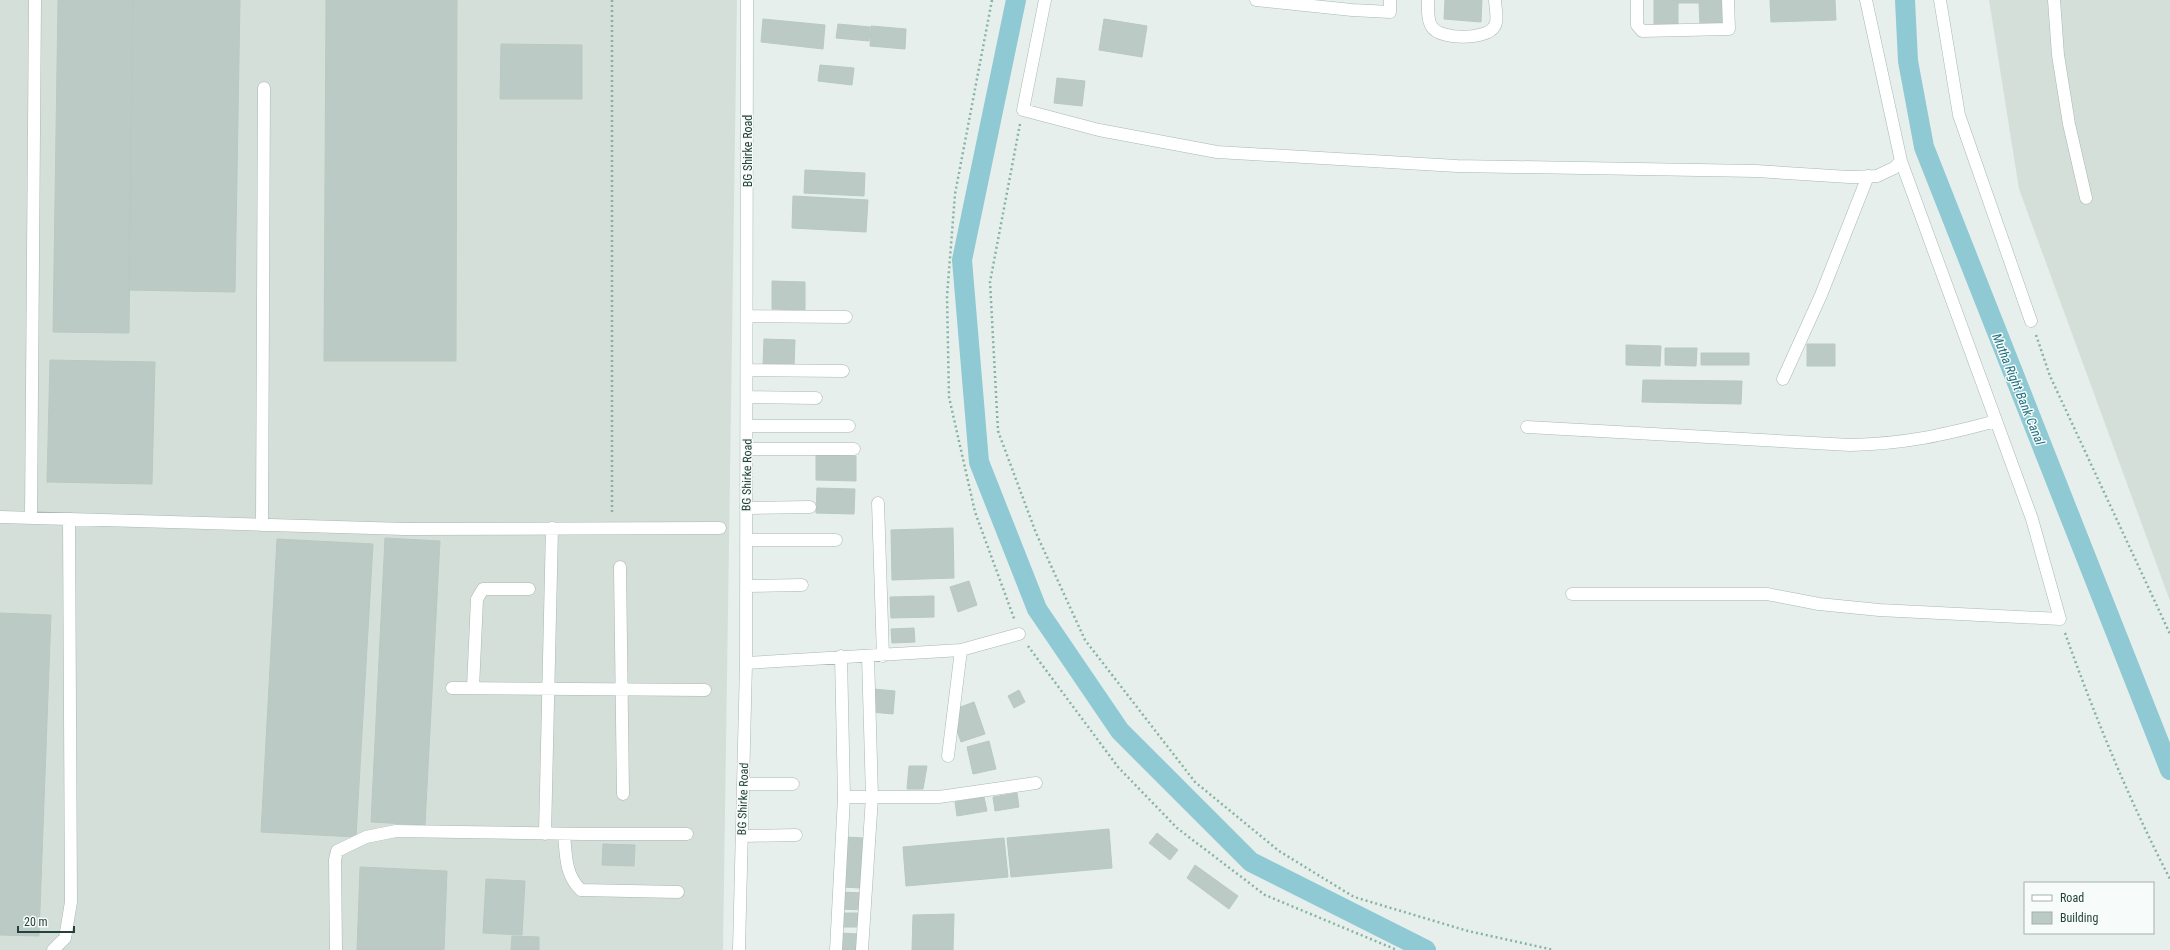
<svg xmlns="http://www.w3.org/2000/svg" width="2170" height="950" font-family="'Roboto Condensed',sans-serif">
<rect width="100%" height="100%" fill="#e6efeb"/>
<path fill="#d4dfda" d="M 0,0 L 737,0 L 723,950 L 0,950 Z
M 1989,0 L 2170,0 L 2170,601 L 2019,189 Z"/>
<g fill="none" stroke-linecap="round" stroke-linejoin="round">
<path stroke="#8ec9d4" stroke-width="20" d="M 1016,0 L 962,260 L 979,462 L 1037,609 L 1120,731 L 1251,862 L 1426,950
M 1905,0 L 1908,61 L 1924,147 L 2170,770"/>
</g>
<path fill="#bbcac4" stroke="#b8c9c2" d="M 58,0 L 133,0 L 129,333 L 53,332 Z
M 133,0 L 240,0 L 235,292 L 128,290 Z
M 326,0 L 457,0 L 456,361 L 324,361 Z
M 1445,0 L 1482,0 L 1481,22 L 1444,19 Z
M 1654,0 L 1724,0 L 1724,25 L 1700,25 L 1699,3 L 1678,3 L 1678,25 L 1654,26 Z
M 1770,0 L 1835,0 L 1836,20 L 1771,22 Z
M 763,19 L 825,25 L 823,49 L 761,42 Z
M 1104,19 L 1147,26 L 1142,57 L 1099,50 Z
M 838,24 L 870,27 L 869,41 L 836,38 Z
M 871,26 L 906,29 L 905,49 L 870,46 Z
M 501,44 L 582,45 L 582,99 L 500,99 Z
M 820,65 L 854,68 L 852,85 L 818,81 Z
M 1057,78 L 1085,81 L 1082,106 L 1054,103 Z
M 805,170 L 865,173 L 864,196 L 804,193 Z
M 793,196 L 868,200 L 866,232 L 792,228 Z
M 772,281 L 805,282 L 805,310 L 772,309 Z
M 764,339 L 795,340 L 794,366 L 763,365 Z
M 1807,344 L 1835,344 L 1835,366 L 1807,366 Z
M 1626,345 L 1661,346 L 1660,366 L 1626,365 Z
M 1665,348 L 1697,348 L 1696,366 L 1665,365 Z
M 1701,353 L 1749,353 L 1749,365 L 1701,365 Z
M 50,360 L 155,362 L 152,484 L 47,482 Z
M 1643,380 L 1742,381 L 1741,404 L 1642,402 Z
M 816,455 L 856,456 L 856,481 L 816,480 Z
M 817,488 L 855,489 L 854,514 L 816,513 Z
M 953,528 L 954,578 L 892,580 L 891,530 Z
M 385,538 L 440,541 L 425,825 L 371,822 Z
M 277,539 L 373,544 L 356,837 L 261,832 Z
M 969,581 L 977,605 L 958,612 L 950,587 Z
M 934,596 L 934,617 L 891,618 L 890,597 Z
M 0,613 L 51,615 L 39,936 L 0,935 Z
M 914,628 L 915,642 L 892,643 L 891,629 Z
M 873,689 L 895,691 L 893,714 L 871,712 Z
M 1019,690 L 1025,702 L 1014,708 L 1008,696 Z
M 974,702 L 985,734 L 961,742 L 955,725 L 960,723 L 955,709 Z
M 989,741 L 996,769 L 973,774 L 967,747 Z
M 909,766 L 927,766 L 923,789 L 907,789 Z
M 1017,793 L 1019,807 L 995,811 L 993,797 Z
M 984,797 L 987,811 L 957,816 L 955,802 Z
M 1109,829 L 1112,868 L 1011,877 L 1007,838 Z
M 1157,833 L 1178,850 L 1170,860 L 1149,843 Z
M 847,837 L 863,838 L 860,888 L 844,887 Z
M 1004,838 L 1008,877 L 906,886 L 903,847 Z
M 603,844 L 635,845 L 634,866 L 602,865 Z
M 1195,865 L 1238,896 L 1229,909 L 1187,878 Z
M 360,867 L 447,871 L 444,950 L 357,950 Z
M 486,879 L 525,881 L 522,935 L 483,933 Z
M 840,892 L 863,893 L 863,910 L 840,909 Z
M 839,913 L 862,913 L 861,927 L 839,927 Z
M 954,914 L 953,950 L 912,950 L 913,915 Z
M 838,933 L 860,934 L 860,950 L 838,950 Z
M 512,936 L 539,937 L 539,950 L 511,950 Z"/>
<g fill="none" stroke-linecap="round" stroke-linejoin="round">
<g stroke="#a8b8b2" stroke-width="13">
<path id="minor" d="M 1045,0 L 1023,110 L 1099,130 L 1217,152 L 1457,166 L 1756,171 L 1849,177 L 1877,176 L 1894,168 L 1901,161
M 1256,0 L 1352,10 L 1390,12 L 1390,0
M 1428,0 C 1428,8 1427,20 1432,27 C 1440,40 1486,40 1494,27 C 1499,21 1495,7 1495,0
M 1637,0 L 1637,25 L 1642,31 L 1729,29 L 1728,0
M 1940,0 L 1959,115 L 2031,321
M 2054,0 L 2058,55 L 2069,124 L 2086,198
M 748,316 L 846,317
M 748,370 L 843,371
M 1783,379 L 1821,295 L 1868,176
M 748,397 L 816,398
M 748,426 L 849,426
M 1527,427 L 1850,445 C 1904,444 1944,435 1996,421
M 748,449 L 854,449
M 878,503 L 883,656
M 746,508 L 810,507
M 0,517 L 405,529 L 720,528
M 31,518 L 35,0
M 262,525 L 264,88
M 746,540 L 836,540
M 620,567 L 623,794
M 746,586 L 802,585
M 1572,594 L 1767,594 L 1819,604 L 1879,610 L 2060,619 L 2032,519 L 1901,161 L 1866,0
M 746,663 C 818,658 889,655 961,650
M 452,688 L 705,690
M 473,688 L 477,599 L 483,589 L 529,589
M 948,756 L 961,650 L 1019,634
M 743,784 L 793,784
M 844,797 L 939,797 L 1036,783
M 545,834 L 552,528
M 564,834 C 566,855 565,875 581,890 L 678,892
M 742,836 L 796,835
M 53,950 L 65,938 L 71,902 L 69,519
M 336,950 L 335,860 L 337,851 L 366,837 L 396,831 L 583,834 L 687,834
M 739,950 L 746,663 L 747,0
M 836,950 L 844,797 L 841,656
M 862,950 L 872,797 L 868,656"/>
</g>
<path stroke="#86b3a5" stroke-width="2.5" stroke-dasharray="2 3" stroke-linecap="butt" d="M 612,0 L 612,514
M 992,0 L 955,194 L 947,296 L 949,397 L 975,512 L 1015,621
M 1020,124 L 990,282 L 998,431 L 1036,533 L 1085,640 L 1195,782 L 1279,851 L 1354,897 L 1468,931 L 1554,950
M 2036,335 L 2050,376 L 2170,634
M 2065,633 C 2095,717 2129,800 2170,879
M 1028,646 L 1118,767 L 1177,828 L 1265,895 L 1397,950"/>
<use href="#minor" stroke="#fff" stroke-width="12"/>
</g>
<g text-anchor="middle" stroke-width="3" stroke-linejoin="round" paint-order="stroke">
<g font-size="12" fill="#24423a" stroke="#f7fbf9">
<text transform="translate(748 151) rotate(-90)" y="4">BG Shirke Road</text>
<text transform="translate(747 475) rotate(-89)" y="4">BG Shirke Road</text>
<text transform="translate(743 799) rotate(-88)" y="4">BG Shirke Road</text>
</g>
<g font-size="13" font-style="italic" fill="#1c6f80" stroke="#f7fbf9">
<text transform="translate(2019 389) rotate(68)" y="5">Mutha Right Bank Canal</text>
</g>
</g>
<rect x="2024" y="882" width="130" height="52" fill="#f7fbf9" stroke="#a3b1ad"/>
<rect x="2032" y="895" width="20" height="6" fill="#ffffff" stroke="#a3b1ad"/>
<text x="2060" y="902" font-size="12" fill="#24423a">Road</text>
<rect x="2032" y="912" width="20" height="12" fill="#bbcac4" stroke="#a3b1ad"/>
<text x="2060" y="922" font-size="12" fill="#24423a">Building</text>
<path d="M18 926v6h56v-6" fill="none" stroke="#24423a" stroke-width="2"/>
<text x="24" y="926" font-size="12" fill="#24423a" stroke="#f7fbf9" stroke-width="3" paint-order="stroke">20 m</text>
</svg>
